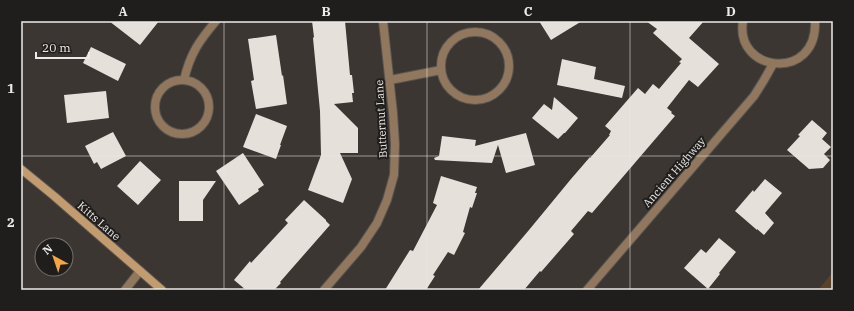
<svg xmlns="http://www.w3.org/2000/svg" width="854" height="311" font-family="'IBM Plex Serif',serif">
<rect width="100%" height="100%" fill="#3b3632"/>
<path fill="#58422a" d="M 833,272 L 833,290 L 818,290 Z"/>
<path fill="#e5e0da" d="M 109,21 L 159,21 L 140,45 Z
M 312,21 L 345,21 L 350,75 L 352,75 L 354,93 L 352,93 L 353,102 L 334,104 L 358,128 L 358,153 L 340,153 L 352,179 L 343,203 L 308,190 L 321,155 L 320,111 L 313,38 L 314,37 Z
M 539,21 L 582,21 L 551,40 Z
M 646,21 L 704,21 L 689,38 L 719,64 L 698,87 L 689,80 L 667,108 L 672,112 L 671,113 L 675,116 L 592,213 L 588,211 L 571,231 L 574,234 L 541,272 L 540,271 L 524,290 L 478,290 L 529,230 L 571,179 L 590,157 L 590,158 L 610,135 L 609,135 L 611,131 L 605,126 L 638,88 L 645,94 L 653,84 L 659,89 L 681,63 L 679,62 L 682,59 L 653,33 L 657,29 Z
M 276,35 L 282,76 L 283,75 L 287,104 L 256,109 L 251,81 L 254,80 L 248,39 Z
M 91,47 L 126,64 L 118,81 L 83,63 Z
M 562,59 L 596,67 L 594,79 L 625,86 L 622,98 L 557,85 Z
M 106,91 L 109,118 L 67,123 L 64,95 Z
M 554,97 L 578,118 L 565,133 L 564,133 L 558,139 L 532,118 L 544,104 L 552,110 Z
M 256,114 L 287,126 L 280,145 L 281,145 L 276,159 L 243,147 Z
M 812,120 L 827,133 L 822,139 L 831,147 L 824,154 L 830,160 L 823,168 L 809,169 L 787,150 L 800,136 L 798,135 Z
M 113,132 L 126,156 L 101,169 L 97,162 L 94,164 L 85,146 Z
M 526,133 L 535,165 L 506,173 L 498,145 L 492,163 L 435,160 L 434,158 L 439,156 L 442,136 L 476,140 L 475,146 Z
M 243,153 L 264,185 L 258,189 L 259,191 L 239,205 L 216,171 Z
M 140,161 L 161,180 L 138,205 L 117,186 Z
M 441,176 L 477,187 L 475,193 L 477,193 L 472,208 L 470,207 L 463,232 L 465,233 L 454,255 L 448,252 L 433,275 L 435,276 L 426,290 L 385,290 L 410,250 L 413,251 L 437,205 L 433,203 Z
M 765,179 L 782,193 L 765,213 L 774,223 L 764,235 L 757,229 L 757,230 L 735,211 L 753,190 L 754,192 Z
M 179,181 L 216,181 L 203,200 L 203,221 L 179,221 Z
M 304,200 L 326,220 L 326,221 L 330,225 L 280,282 L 281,283 L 274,290 L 246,290 L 234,280 L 250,261 L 251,263 L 288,223 L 285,220 Z
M 719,238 L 736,252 L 719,273 L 720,274 L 708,289 L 684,268 L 701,249 L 706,253 Z"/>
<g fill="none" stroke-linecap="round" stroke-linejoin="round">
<g stroke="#57534f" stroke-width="10">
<path id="street" d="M 743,21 C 734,73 818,82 815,21
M441 66a34 34 0 1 1 68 0a34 34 0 1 1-68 0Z
M 184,80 C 190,54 199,41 216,21
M 390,80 L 441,70
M155 107a27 27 0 1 1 54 0a27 27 0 1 1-54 0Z
M 125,290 L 140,271
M 324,290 L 361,247 L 377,223 L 387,200 L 394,175 L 395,144 L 393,113 L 383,21
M 587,290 L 754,96 L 764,80 L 773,64"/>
</g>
<g stroke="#57534f" stroke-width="10">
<path id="secondary" d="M 21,169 L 54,196 L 162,290"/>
</g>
<use href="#street" stroke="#90775d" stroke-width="8"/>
<use href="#secondary" stroke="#c29b6f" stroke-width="8"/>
</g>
<path fill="none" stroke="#edeae7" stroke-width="1" stroke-opacity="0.55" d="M 224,21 L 224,290M 427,21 L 427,290M 630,21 L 630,290M 21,156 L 833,156"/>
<g text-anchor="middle" stroke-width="4" stroke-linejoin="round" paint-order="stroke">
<g font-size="11" fill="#edeae7" stroke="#201e1c">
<text transform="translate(381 119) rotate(-93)" y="4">Butternut Lane</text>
<text transform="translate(674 172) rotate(-49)" y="4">Ancient Highway</text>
<text transform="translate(99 221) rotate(41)" y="4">Kitts Lane</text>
</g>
</g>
<rect width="854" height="311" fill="none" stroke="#201e1c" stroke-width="44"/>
<g transform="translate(54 257) rotate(320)"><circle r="19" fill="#201e1c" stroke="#72706d"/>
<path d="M0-3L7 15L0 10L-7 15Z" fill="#f2a542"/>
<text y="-6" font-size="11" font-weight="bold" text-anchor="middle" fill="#edeae7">N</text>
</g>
<path d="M36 52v6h53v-6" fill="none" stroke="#edeae7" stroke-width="2"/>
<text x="42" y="52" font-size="12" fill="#edeae7" stroke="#201e1c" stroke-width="3" paint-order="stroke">20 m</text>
<rect x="22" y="22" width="810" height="267" fill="none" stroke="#edeae7" stroke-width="1.5"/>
<g font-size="13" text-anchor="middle" font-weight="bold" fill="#edeae7">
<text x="123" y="16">A</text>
<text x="326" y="16">B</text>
<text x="528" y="16">C</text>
<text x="731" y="16">D</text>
<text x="11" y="93">1</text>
<text x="11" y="227">2</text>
</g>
</svg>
